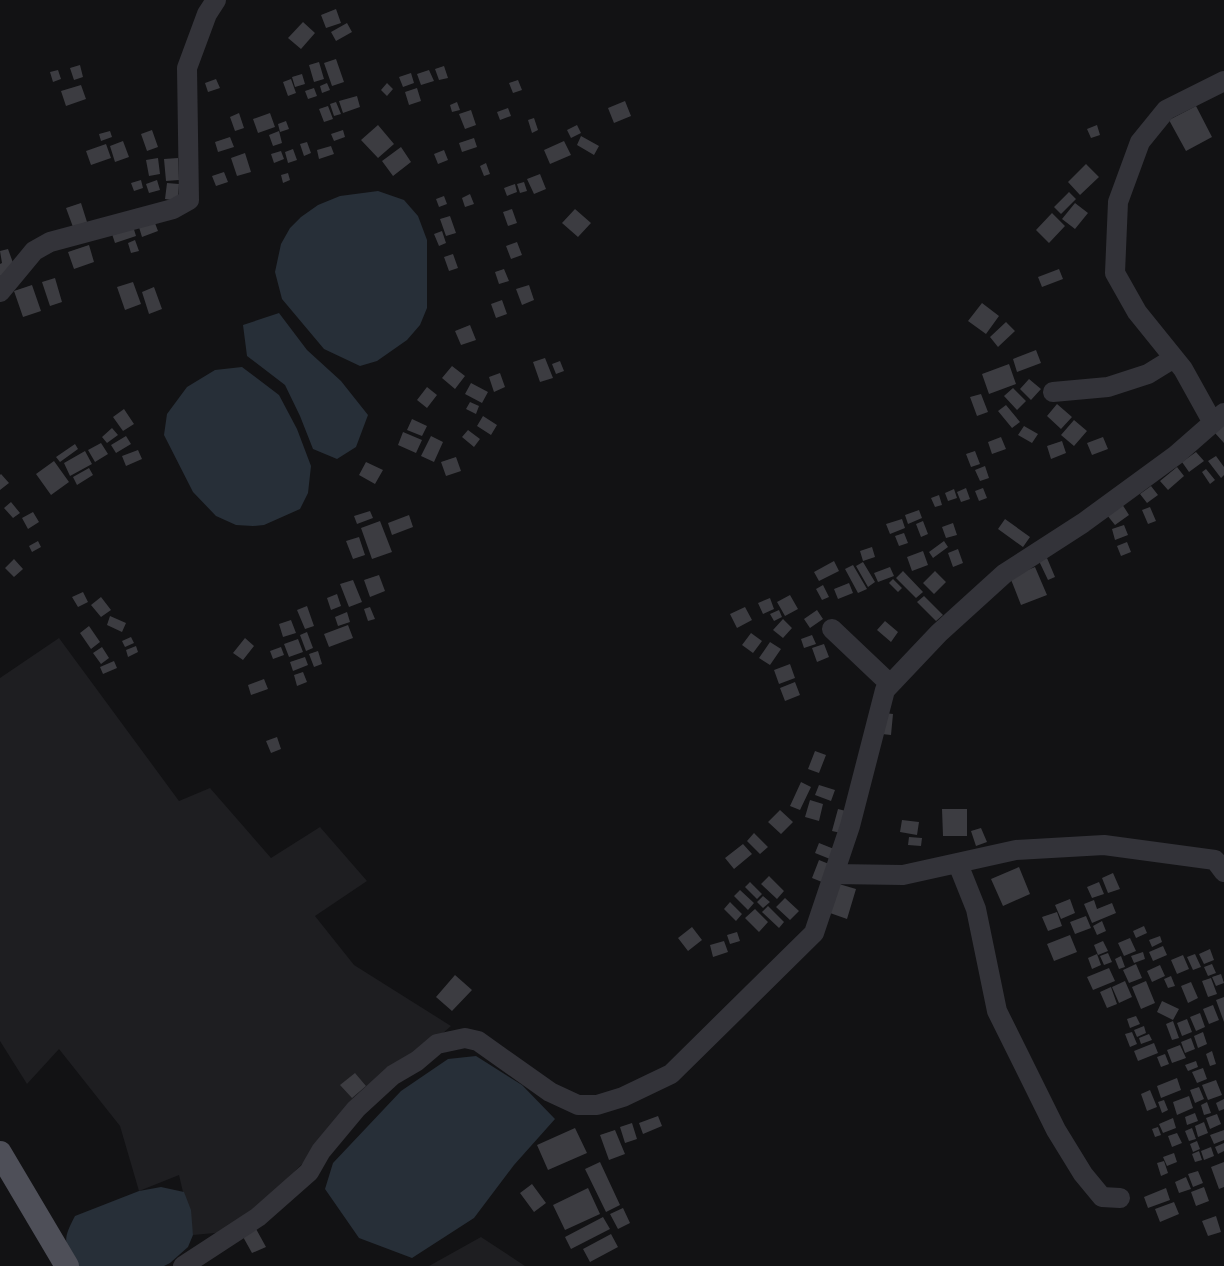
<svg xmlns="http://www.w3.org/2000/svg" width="1224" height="1266" font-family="Ubuntu,sans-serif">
<rect width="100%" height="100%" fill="#121214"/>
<path fill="#1e1e21" d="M 59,638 L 179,801 L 210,788 L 271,858 L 320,827 L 367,881 L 315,916 L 354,965 L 451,1026 L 356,1109 L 236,1231 L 193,1235 L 179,1175 L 139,1191 L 120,1126 L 59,1049 L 27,1084 L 0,1041 L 0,678 Z
M 481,1237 L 525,1266 L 429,1266 Z"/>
<path fill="#272f38" d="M 378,191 L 404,200 L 418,216 L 427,240 L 427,308 L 420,325 L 407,340 L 377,361 L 360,366 L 324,349 L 282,299 L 275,272 L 281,244 L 290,228 L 301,217 L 318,205 L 340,196 Z
M 279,313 L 307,350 L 341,381 L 368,415 L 356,447 L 337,459 L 313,449 L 300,416 L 285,385 L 247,356 L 243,325 Z
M 242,367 L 279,395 L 297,429 L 311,466 L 308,493 L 300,509 L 264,525 L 253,526 L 236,525 L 216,516 L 193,492 L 164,435 L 167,414 L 187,387 L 215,370 Z
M 476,1056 L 522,1085 L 555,1119 L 514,1165 L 474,1218 L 412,1258 L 359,1238 L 325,1189 L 333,1163 L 401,1091 L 448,1059 Z
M 161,1187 L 184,1192 L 191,1210 L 193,1235 L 188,1247 L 170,1263 L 164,1266 L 77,1266 C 64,1242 62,1241 75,1216 L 139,1191 Z"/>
<path fill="#3c3c41" d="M 336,9 L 341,23 L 326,28 L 321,15 Z
M 303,22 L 315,33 L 301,49 L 288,38 Z
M 347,23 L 352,32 L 336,41 L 331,32 Z
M 336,59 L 344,82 L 332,86 L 324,63 Z
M 319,62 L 324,79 L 314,82 L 309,65 Z
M 80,65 L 83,77 L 74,80 L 70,68 Z
M 444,66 L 448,78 L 439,80 L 435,69 Z
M 58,70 L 61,79 L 53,82 L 50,72 Z
M 429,70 L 434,81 L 421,85 L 417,74 Z
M 411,73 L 414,83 L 403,87 L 399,77 Z
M 302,74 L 305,84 L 295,87 L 292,77 Z
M 216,79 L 220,88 L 208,92 L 205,83 Z
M 291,79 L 296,93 L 288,96 L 283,82 Z
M 518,80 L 522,90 L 513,93 L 509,83 Z
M 327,83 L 330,90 L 322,93 L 320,86 Z
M 387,83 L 393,89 L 387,96 L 381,90 Z
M 81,85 L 86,99 L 66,106 L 61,91 Z
M 314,88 L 317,96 L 308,99 L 305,91 Z
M 417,88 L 421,101 L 409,105 L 405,92 Z
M 357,96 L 360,107 L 343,113 L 339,101 Z
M 625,101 L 631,116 L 614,123 L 608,108 Z
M 336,102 L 341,114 L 334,116 L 330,104 Z
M 457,102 L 460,110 L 452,112 L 450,105 Z
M 328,106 L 333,119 L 324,122 L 319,109 Z
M 1196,106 L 1212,137 L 1186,151 L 1169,120 Z
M 508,108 L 511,116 L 500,120 L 497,112 Z
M 471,110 L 476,125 L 465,129 L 459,114 Z
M 239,113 L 244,128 L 235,131 L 230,117 Z
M 270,113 L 275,127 L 258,133 L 253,119 Z
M 534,118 L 538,130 L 532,133 L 528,120 Z
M 286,121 L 289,129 L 280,132 L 278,124 Z
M 378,125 L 394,144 L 378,158 L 361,140 Z
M 577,125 L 581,133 L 571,138 L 567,130 Z
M 1097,125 L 1100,135 L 1091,138 L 1087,129 Z
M 152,130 L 158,147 L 147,151 L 141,134 Z
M 343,130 L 345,137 L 334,141 L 331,134 Z
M 110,131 L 112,137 L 101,141 L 99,134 Z
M 279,131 L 282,143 L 273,146 L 269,135 Z
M 581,136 L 599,146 L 594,155 L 577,145 Z
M 230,137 L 234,147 L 218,152 L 215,142 Z
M 474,138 L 477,147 L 462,152 L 459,143 Z
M 123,141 L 129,157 L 115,162 L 110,146 Z
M 564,141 L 571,155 L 550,164 L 544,150 Z
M 307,142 L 311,153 L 304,156 L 300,144 Z
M 106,144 L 111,158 L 91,165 L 86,151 Z
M 331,146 L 334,154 L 319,159 L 317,150 Z
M 401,147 L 411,162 L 393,176 L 382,161 Z
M 293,149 L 297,160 L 288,163 L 285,152 Z
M 444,150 L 448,160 L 438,164 L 434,154 Z
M 281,151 L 284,159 L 274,163 L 271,154 Z
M 245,153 L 251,172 L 237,176 L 231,158 Z
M 158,158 L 160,174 L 149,176 L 146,160 Z
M 178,158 L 179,180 L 166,181 L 164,159 Z
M 486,163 L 490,174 L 484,176 L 480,166 Z
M 1086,164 L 1099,177 L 1080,195 L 1068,182 Z
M 224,172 L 228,182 L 216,186 L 212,176 Z
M 288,173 L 290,180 L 283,183 L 281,175 Z
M 540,174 L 546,189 L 534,194 L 527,179 Z
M 141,180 L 143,188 L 134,191 L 131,183 Z
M 157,180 L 160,190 L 149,193 L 146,184 Z
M 524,182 L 527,191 L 520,193 L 517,184 Z
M 167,183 L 179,184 L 178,201 L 165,199 Z
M 515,184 L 517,192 L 507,196 L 504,188 Z
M 1069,192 L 1076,199 L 1061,214 L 1054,207 Z
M 470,194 L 474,204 L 465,207 L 462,198 Z
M 444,196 L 447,204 L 439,207 L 436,199 Z
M 81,203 L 87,222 L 73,227 L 66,208 Z
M 1075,203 L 1088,213 L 1075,229 L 1062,219 Z
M 512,209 L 517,223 L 508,226 L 503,212 Z
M 575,209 L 591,223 L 578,237 L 562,223 Z
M 1052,213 L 1065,226 L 1049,243 L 1036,230 Z
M 450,216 L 456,233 L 446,236 L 440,219 Z
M 153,218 L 158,231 L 142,237 L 138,224 Z
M 132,223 L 136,236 L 115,243 L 111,231 Z
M 442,231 L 446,243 L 439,246 L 434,234 Z
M 135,240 L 139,251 L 131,253 L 128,243 Z
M 517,242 L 522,255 L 511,259 L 506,246 Z
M 89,245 L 94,262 L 74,269 L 68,252 Z
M 8,249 L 16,271 L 0,276 L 0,264 L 2,263 L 0,251 Z
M 453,254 L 458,268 L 449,271 L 444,257 Z
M 504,269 L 509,281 L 499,284 L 495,272 Z
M 1059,269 L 1063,279 L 1042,287 L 1038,277 Z
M 55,278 L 62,302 L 50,306 L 42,282 Z
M 133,282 L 141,304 L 125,310 L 117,287 Z
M 32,285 L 41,311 L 23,317 L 14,291 Z
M 529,285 L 534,300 L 522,305 L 516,289 Z
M 154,287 L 162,309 L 149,314 L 142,292 Z
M 502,300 L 507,314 L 496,318 L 491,304 Z
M 982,303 L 999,316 L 986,334 L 968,321 Z
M 1006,322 L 1015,331 L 998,347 L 990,337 Z
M 470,325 L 476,340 L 461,345 L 455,331 Z
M 1036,350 L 1041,363 L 1017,372 L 1013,359 Z
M 545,358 L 553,378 L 540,382 L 533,362 Z
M 560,361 L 564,371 L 556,374 L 552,364 Z
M 1009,364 L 1016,384 L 989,394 L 982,374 Z
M 452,366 L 465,376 L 455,389 L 442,378 Z
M 500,373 L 505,387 L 494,392 L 489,377 Z
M 1029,379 L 1041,389 L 1031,400 L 1020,389 Z
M 471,383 L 488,392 L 482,403 L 465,394 Z
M 427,387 L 437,395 L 427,408 L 417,400 Z
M 1013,388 L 1026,401 L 1017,410 L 1004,396 Z
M 981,394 L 988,412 L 977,416 L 970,397 Z
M 470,402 L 479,406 L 476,414 L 466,409 Z
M 1057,404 L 1072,417 L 1061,429 L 1047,416 Z
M 1006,405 L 1020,422 L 1012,428 L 998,411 Z
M 124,409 L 134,424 L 123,431 L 113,417 Z
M 483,416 L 497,425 L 491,435 L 477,426 Z
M 412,419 L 427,426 L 422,436 L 407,430 Z
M 1074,420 L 1087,431 L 1074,446 L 1061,435 Z
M 1224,425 L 1224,443 L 1215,433 Z
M 1024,426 L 1038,434 L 1032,443 L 1018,435 Z
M 112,428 L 118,435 L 107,443 L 102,437 Z
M 468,430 L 480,439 L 474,447 L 462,437 Z
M 403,432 L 422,440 L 416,453 L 398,445 Z
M 126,436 L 131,444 L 116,453 L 111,445 Z
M 431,436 L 443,442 L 434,462 L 421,456 Z
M 1001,437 L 1006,449 L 992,454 L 988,442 Z
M 1103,437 L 1108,449 L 1092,455 L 1087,443 Z
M 1062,441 L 1066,453 L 1051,459 L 1047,446 Z
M 101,443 L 108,454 L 95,462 L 88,450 Z
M 75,444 L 78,449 L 60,462 L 56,457 Z
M 138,450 L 142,459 L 126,466 L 122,456 Z
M 85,451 L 92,464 L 70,476 L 64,463 Z
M 975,451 L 980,464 L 971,467 L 966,454 Z
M 1196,452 L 1204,461 L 1189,472 L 1182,462 Z
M 1216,456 L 1224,467 L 1224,475 L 1221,478 L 1208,461 Z
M 456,457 L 461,471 L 446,476 L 441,462 Z
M 54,461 L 69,482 L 51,495 L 36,474 Z
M 366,462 L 383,470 L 375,484 L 359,475 Z
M 985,466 L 989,478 L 980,481 L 975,470 Z
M 1177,467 L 1184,476 L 1168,490 L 1160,481 Z
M 89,468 L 93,475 L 77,485 L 73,477 Z
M 1206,469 L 1215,480 L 1210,484 L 1202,472 Z
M 1,474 L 9,483 L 0,490 L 0,475 Z
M 1151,486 L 1158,495 L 1147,503 L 1140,494 Z
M 966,488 L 970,499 L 961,502 L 957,492 Z
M 983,488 L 987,498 L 979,501 L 975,491 Z
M 954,489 L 957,498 L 948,501 L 945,493 Z
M 939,495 L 942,505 L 935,507 L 931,498 Z
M 11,502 L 20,513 L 13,518 L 4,508 Z
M 1122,504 L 1129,515 L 1115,525 L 1107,515 Z
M 1150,507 L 1156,521 L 1148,524 L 1142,510 Z
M 919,510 L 922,518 L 908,524 L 905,515 Z
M 370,511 L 373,518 L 357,524 L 354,516 Z
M 33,512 L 39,522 L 28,529 L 22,518 Z
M 409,515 L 413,527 L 392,535 L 388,523 Z
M 902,519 L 905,528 L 890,534 L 886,524 Z
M 1005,519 L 1030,537 L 1023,547 L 998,529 Z
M 380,521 L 392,552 L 372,559 L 361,528 Z
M 923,521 L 928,534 L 921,537 L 916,524 Z
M 953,523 L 957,535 L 946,538 L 942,527 Z
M 1124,525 L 1128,535 L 1115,540 L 1112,529 Z
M 904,533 L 908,543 L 899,546 L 895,536 Z
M 359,537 L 365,555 L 353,559 L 346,541 Z
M 38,541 L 41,547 L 32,552 L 29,546 Z
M 944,541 L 948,547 L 933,558 L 929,552 Z
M 1127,542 L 1131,552 L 1121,556 L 1117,546 Z
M 872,547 L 875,557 L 863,561 L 860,551 Z
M 958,549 L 963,563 L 953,567 L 948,553 Z
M 923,551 L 928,565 L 912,571 L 907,557 Z
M 1047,558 L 1055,577 L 1048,580 L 1039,561 Z
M 14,559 L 23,569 L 14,577 L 5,568 Z
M 834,561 L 839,571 L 819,581 L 814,572 Z
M 863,562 L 875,582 L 868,587 L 856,566 Z
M 853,565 L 867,589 L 858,593 L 845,569 Z
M 890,567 L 894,576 L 878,582 L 874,573 Z
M 1035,567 L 1047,595 L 1021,605 L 1010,577 Z
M 903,571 L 923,592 L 916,598 L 896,578 Z
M 935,571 L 946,582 L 934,594 L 923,583 Z
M 379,575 L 385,591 L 370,597 L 364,580 Z
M 893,579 L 902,588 L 898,592 L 889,583 Z
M 353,580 L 362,602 L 349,607 L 340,584 Z
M 849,583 L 853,593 L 838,599 L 834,589 Z
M 823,585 L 829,597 L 822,600 L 816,589 Z
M 83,592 L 88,602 L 78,607 L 72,597 Z
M 337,594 L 341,606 L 331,610 L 327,598 Z
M 790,595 L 798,609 L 785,616 L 777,602 Z
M 924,596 L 943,615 L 936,621 L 917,602 Z
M 101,597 L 111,610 L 101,617 L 91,605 Z
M 770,598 L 774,609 L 763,614 L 758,603 Z
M 307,606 L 314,626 L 305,629 L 297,610 Z
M 370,607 L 375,619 L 368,621 L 364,609 Z
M 745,607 L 752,620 L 737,628 L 730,614 Z
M 779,610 L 782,617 L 774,621 L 770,614 Z
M 817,610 L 823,619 L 810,628 L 804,619 Z
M 347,612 L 350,622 L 338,626 L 335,617 Z
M 110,616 L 126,623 L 122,632 L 107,625 Z
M 783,619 L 792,628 L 783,638 L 773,630 Z
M 291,620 L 296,633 L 283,637 L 279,624 Z
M 885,621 L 898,632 L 891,642 L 877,630 Z
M 348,625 L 353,638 L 329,647 L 324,634 Z
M 89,626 L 100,642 L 91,649 L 80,633 Z
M 307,632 L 313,648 L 306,651 L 300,635 Z
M 751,633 L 762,641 L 753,653 L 742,645 Z
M 812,635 L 816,644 L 804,648 L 801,639 Z
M 131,637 L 134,643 L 125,647 L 122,641 Z
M 245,638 L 254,646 L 243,660 L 233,653 Z
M 298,639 L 303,652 L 289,657 L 284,644 Z
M 770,642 L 781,649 L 770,665 L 759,658 Z
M 824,644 L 829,657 L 817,662 L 812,648 Z
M 136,646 L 138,652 L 128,657 L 126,650 Z
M 102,647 L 109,658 L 101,664 L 93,653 Z
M 281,647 L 284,655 L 273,659 L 270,651 Z
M 318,651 L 322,664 L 314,667 L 309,654 Z
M 305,657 L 308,665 L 293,671 L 290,662 Z
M 114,661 L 117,668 L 103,674 L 100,667 Z
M 790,664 L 795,678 L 779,684 L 774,670 Z
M 303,672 L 307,682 L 297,686 L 294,675 Z
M 264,679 L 268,689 L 251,695 L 248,685 Z
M 795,682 L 800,695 L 785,701 L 780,688 Z
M 884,713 L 893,714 L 891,735 L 882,734 Z
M 277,737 L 281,749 L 271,753 L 266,741 Z
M 815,751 L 826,755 L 819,773 L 808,769 Z
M 801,782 L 811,787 L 800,810 L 790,806 Z
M 819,785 L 835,790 L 831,801 L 815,795 Z
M 810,800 L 823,804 L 819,821 L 805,817 Z
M 838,809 L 846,811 L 841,833 L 832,831 Z
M 942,809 L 967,809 L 967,836 L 943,836 Z
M 780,810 L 793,822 L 781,834 L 768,822 Z
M 902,820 L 919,822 L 917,835 L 900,832 Z
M 981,828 L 987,842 L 976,846 L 971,831 Z
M 754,833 L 768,847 L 760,854 L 747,841 Z
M 909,837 L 922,838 L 921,846 L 908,845 Z
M 819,843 L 834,849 L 830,859 L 815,853 Z
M 743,844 L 752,854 L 734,869 L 725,858 Z
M 819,860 L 829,864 L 822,882 L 812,878 Z
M 1019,867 L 1030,894 L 1003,906 L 991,879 Z
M 1113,873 L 1120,889 L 1108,893 L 1102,878 Z
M 769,876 L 784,891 L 777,899 L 761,884 Z
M 750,882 L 762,894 L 757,899 L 745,887 Z
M 1099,882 L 1104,894 L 1092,898 L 1087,887 Z
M 839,884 L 856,889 L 847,919 L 830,913 Z
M 740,890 L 754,903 L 748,910 L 734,896 Z
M 763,896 L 770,902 L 763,908 L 757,902 Z
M 785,898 L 799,911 L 790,920 L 776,907 Z
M 1070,899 L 1075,913 L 1061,919 L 1055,905 Z
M 1094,900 L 1097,909 L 1112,903 L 1116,913 L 1092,923 L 1084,904 Z
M 730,902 L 742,914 L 736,921 L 724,909 Z
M 768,906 L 784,922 L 779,928 L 762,912 Z
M 755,909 L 768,922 L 759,932 L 745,918 Z
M 1057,912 L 1062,926 L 1048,931 L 1042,917 Z
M 1086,916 L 1091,928 L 1075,934 L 1070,922 Z
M 1102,921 L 1106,931 L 1097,935 L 1093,926 Z
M 1144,926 L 1147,933 L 1136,938 L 1133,931 Z
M 692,927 L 702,940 L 688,951 L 678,938 Z
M 737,932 L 740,941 L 730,944 L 727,935 Z
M 1070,935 L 1077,952 L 1054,961 L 1047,944 Z
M 1160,936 L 1162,942 L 1152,947 L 1149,940 Z
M 1130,938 L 1136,951 L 1124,956 L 1118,943 Z
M 724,941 L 728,952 L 713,957 L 710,945 Z
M 1103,941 L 1108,951 L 1098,955 L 1094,945 Z
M 1163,946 L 1167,955 L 1153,961 L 1149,952 Z
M 1210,949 L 1214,960 L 1204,964 L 1199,954 Z
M 1143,952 L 1145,959 L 1134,963 L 1131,956 Z
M 1108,953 L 1112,962 L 1104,965 L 1100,956 Z
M 1097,954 L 1101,965 L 1092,969 L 1088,958 Z
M 1195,954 L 1201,967 L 1193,970 L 1187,957 Z
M 1183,955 L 1189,969 L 1177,974 L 1171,960 Z
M 1121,956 L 1125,967 L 1119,969 L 1115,959 Z
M 1136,964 L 1142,978 L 1129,983 L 1123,970 Z
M 1212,964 L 1216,973 L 1208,976 L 1204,967 Z
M 1160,965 L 1165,976 L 1152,982 L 1147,971 Z
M 1109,968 L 1115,981 L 1093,990 L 1087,977 Z
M 1221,974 L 1224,983 L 1216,986 L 1212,977 Z
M 455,975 L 472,990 L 452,1011 L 436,997 Z
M 1171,976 L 1175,986 L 1168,988 L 1164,979 Z
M 1211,978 L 1217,994 L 1208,997 L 1202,981 Z
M 1125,981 L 1132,997 L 1119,1003 L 1112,987 Z
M 1146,981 L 1155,1003 L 1141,1009 L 1132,987 Z
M 1191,982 L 1198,998 L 1188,1003 L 1181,986 Z
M 1111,987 L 1117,1004 L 1107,1008 L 1100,992 Z
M 1224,997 L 1224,1022 L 1216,1000 Z
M 1162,1001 L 1179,1009 L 1173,1020 L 1157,1012 Z
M 1213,1005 L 1219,1020 L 1209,1024 L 1203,1009 Z
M 1200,1013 L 1205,1027 L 1196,1031 L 1190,1017 Z
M 1136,1016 L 1140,1024 L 1130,1028 L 1127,1019 Z
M 1187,1019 L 1192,1032 L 1182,1036 L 1177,1023 Z
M 1173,1021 L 1179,1038 L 1172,1040 L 1166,1024 Z
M 1144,1026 L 1146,1033 L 1137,1037 L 1134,1030 Z
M 1132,1032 L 1137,1044 L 1130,1047 L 1125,1034 Z
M 1203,1032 L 1207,1044 L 1198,1048 L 1194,1036 Z
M 1149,1034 L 1152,1040 L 1141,1044 L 1139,1038 Z
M 1191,1038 L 1195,1049 L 1185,1053 L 1181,1042 Z
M 1154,1043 L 1158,1053 L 1138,1061 L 1134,1051 Z
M 1180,1045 L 1186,1058 L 1172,1063 L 1167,1050 Z
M 1212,1051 L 1216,1064 L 1210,1066 L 1206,1054 Z
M 1165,1054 L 1169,1064 L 1161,1067 L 1157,1057 Z
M 1196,1061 L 1198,1067 L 1188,1071 L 1185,1065 Z
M 1203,1068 L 1207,1079 L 1197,1083 L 1192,1072 Z
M 355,1073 L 366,1086 L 352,1098 L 340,1085 Z
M 1177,1078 L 1181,1090 L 1161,1098 L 1157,1086 Z
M 1216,1080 L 1222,1095 L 1208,1100 L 1202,1085 Z
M 1199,1087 L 1204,1099 L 1195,1103 L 1190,1090 Z
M 1150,1090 L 1157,1107 L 1147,1111 L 1141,1094 Z
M 1189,1096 L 1193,1108 L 1177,1115 L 1173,1102 Z
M 1224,1099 L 1224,1109 L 1219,1111 L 1216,1103 Z
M 1164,1100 L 1168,1110 L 1162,1113 L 1158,1102 Z
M 1207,1102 L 1211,1113 L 1204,1115 L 1201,1105 Z
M 1195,1113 L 1198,1121 L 1187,1125 L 1185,1117 Z
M 1217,1114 L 1221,1124 L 1210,1129 L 1206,1118 Z
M 658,1116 L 662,1126 L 643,1134 L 639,1123 Z
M 1173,1118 L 1176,1128 L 1163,1133 L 1159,1124 Z
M 1204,1122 L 1208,1133 L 1198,1137 L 1195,1126 Z
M 632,1123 L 637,1139 L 625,1143 L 620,1127 Z
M 1158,1127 L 1161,1135 L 1155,1137 L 1152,1129 Z
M 575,1128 L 587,1153 L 548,1170 L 537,1145 Z
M 1192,1128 L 1196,1139 L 1189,1141 L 1185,1131 Z
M 615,1130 L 625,1154 L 609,1160 L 600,1135 Z
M 1224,1130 L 1224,1140 L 1214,1144 L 1210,1135 Z
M 1177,1133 L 1182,1143 L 1172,1147 L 1168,1136 Z
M 1197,1141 L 1200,1149 L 1193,1152 L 1190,1144 Z
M 1224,1143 L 1224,1151 L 1218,1154 L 1215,1147 Z
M 1211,1147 L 1214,1156 L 1204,1160 L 1201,1151 Z
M 1199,1151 L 1202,1160 L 1195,1162 L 1192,1154 Z
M 1174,1153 L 1177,1162 L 1167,1166 L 1163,1157 Z
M 1164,1161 L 1168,1173 L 1161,1176 L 1157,1163 Z
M 600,1162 L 620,1205 L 606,1212 L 585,1169 Z
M 1224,1162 L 1224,1187 L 1219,1189 L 1211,1167 Z
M 1198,1171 L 1203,1183 L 1193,1187 L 1188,1174 Z
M 1186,1177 L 1191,1189 L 1179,1193 L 1175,1182 Z
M 532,1184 L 546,1203 L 534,1212 L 520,1193 Z
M 1204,1187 L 1209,1201 L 1196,1206 L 1191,1192 Z
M 588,1188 L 600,1214 L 565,1230 L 553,1205 Z
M 1166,1188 L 1170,1200 L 1148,1208 L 1144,1197 Z
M 1174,1202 L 1179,1214 L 1160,1222 L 1155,1209 Z
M 623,1208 L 630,1223 L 618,1229 L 610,1214 Z
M 1216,1216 L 1221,1232 L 1208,1236 L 1202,1221 Z
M 603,1217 L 610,1229 L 571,1249 L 565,1237 Z
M 255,1227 L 266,1247 L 252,1253 L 242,1235 Z
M 611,1234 L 618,1247 L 590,1262 L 583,1249 Z"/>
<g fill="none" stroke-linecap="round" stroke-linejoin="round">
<path stroke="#333339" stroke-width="20" d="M 0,292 L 34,251 L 50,242 L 173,209 L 189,200 L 187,68 L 207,14 L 216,0
M 1053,392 L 1108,387 L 1148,374 L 1174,358
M 1213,423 L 1183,369 L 1137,312 L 1115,273 L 1118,202 L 1140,142 L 1166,110 L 1224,81
M 832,629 L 890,684
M 958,864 L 976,909 L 997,1011 L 1056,1130 L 1083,1174 L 1102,1197 L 1120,1198
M 834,874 L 903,875 L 1016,850 L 1104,845 L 1215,860 L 1224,872
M 183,1266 L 258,1217 L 309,1172 L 321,1151 L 356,1109 L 393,1075 L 417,1061 L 437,1044 L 465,1038 L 478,1041 L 550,1092 L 578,1105 L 597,1105 L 623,1097 L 671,1074 L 814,933 L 850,826 L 885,690 L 939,633 L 1004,574 L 1083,523 L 1176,455 L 1224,413"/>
<path stroke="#4e4f58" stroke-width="24" d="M 0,1153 L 67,1266"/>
</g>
</svg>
